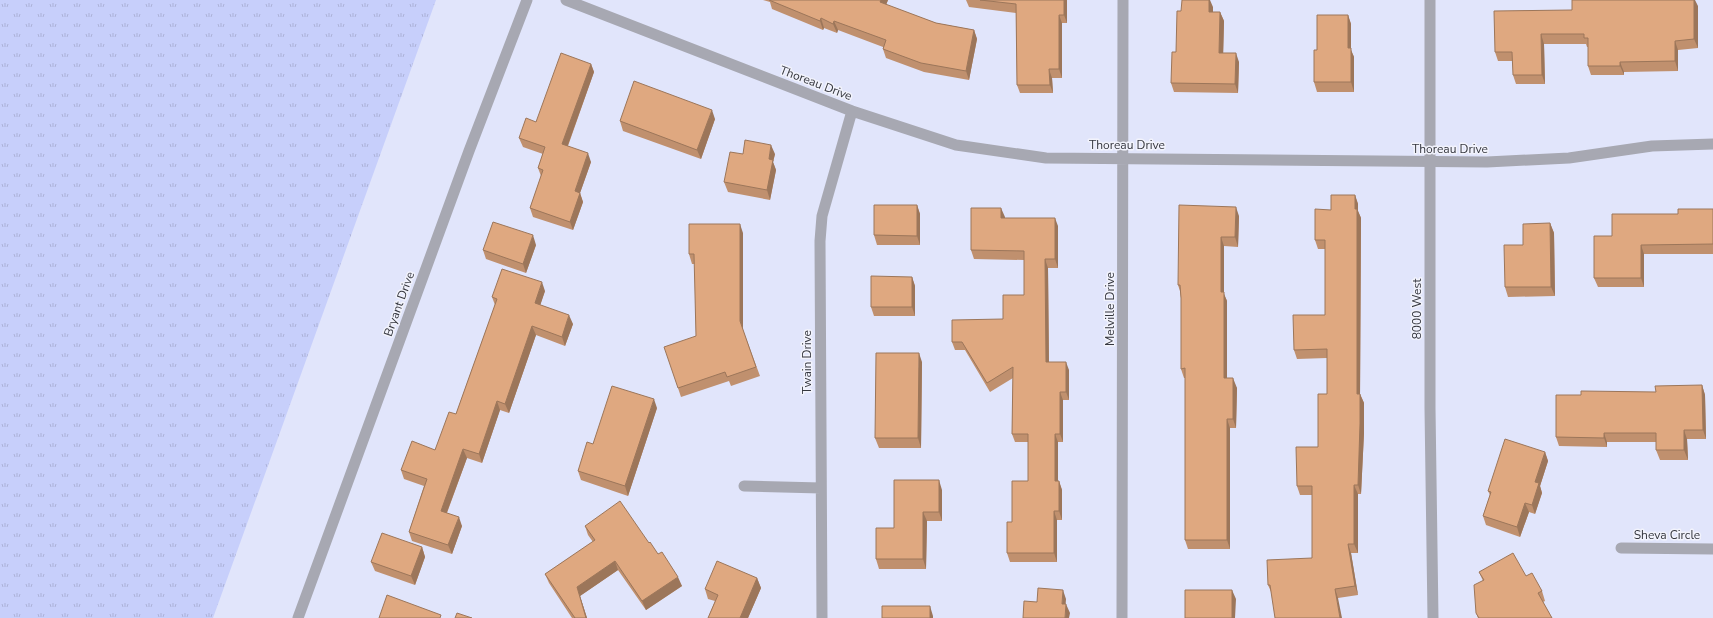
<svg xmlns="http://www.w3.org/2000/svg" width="1713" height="618" font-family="'Nunito Sans',sans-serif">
<defs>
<pattern id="grass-tufts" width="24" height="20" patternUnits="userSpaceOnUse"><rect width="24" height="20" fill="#c7cffb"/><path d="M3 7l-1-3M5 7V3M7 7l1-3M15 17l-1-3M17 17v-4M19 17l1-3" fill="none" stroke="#acb2d8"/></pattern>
</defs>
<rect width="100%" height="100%" fill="#e1e5fb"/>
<path fill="url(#grass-tufts)" d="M 0,0 L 436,0 L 213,618 L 0,618 Z"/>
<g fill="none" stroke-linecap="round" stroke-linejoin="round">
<path stroke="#a7a8b2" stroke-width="11" d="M 566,0 L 852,111 L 956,145 L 1046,158 L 1487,162 L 1569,158 L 1652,146 L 1713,144
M 744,486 L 821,488
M 1621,548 L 1713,549
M 298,618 L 469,151 L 527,0
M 822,618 L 820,241 L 822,216 L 852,111
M 1122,618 L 1123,0"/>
<path stroke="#a7a8b2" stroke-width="11" d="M 1430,0 L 1430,408 L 1433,618"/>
</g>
<path fill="#c0906e" d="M 763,0 L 888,0 L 886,5 L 936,23 L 974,30 L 977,39 L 969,80 L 924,72 L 886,58 L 883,49 L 883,47 L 838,30 L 837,33 L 824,28 L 823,30 L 772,9 L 770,2 Z
M 966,0 L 1067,0 L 1067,23 L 1062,23 L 1062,78 L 1052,78 L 1053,93 L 1020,93 L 1017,85 L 1016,13 L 969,7 Z
M 1698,6 L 1698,48 L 1678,50 L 1678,71 L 1624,72 L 1624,75 L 1591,75 L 1588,66 L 1588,47 L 1587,47 L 1586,44 L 1544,44 L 1545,84 L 1516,84 L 1513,75 L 1513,61 L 1498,61 L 1495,52 L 1572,10 Z
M 1213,7 L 1213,12 L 1220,12 L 1224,21 L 1223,53 L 1239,62 L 1238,93 L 1174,92 L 1171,83 L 1176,52 L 1181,11 Z
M 1348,15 L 1351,24 L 1351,50 L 1354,57 L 1354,92 L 1317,92 L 1314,82 L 1317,50 Z
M 591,64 L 594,72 L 568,146 L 591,162 L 580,193 L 583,202 L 573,230 L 533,217 L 530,208 L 541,176 L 538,168 L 543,154 L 523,147 L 519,138 L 536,122 Z
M 715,119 L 701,159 L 623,131 L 620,121 Z
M 743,154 L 775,154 L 773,162 L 776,170 L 770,200 L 728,192 L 724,182 Z
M 1355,195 L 1358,204 L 1358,211 L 1361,218 L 1360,394 L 1364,403 L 1364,433 L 1361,494 L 1358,494 L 1358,553 L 1351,553 L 1358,595 L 1338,598 L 1272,594 L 1268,585 L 1312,558 L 1312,495 L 1300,495 L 1297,486 L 1318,447 L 1327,394 L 1327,358 L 1297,359 L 1294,350 L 1325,315 L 1325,249 L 1318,249 L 1315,240 L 1331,210 Z
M 917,205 L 920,214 L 920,245 L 877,245 L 874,235 Z
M 1713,209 L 1713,254 L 1644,254 L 1644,287 L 1598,287 L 1594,278 L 1612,236 L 1678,214 Z
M 1239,216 L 1238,247 L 1224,246 L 1224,294 L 1227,301 L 1227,378 L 1237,388 L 1236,428 L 1230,428 L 1230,549 L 1188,549 L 1185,540 L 1185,378 L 1184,378 L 1181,369 L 1181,298 L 1180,291 L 1178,285 Z
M 1005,217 L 1005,218 L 1058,226 L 1058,268 L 1048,268 L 1049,362 L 1069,370 L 1069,400 L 1063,400 L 1063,442 L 1058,442 L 1058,481 L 1059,481 L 1062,490 L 1062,520 L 1057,520 L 1057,562 L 1010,562 L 1007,553 L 1012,522 L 1028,481 L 1028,442 L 1015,442 L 1012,434 L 1013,378 L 990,392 L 965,350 L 955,350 L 952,342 L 1003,319 L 1024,295 L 1024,260 L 974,259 L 971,250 Z
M 1550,223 L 1554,233 L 1555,296 L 1508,297 L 1505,287 L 1523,245 Z
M 743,233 L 743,330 L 760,376 L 731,386 L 729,381 L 681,397 L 678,388 L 696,336 L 695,264 L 692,264 L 689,254 Z
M 536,245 L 526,273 L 486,259 L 483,250 Z
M 912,277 L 915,286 L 915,316 L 874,316 L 871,307 Z
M 545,291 L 540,305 L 573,324 L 565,346 L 536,335 L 509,413 L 500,410 L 482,463 L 467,458 L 447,513 L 462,526 L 452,554 L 412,541 L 409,532 L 424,486 L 404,479 L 401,470 L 435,450 L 456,414 L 495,305 L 492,297 Z
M 922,362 L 921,448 L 879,448 L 875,438 Z
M 1702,385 L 1705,395 L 1706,439 L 1687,439 L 1688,460 L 1660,460 L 1656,450 L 1656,442 L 1607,442 L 1607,447 L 1559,446 L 1556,437 L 1581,395 L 1656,392 Z
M 657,408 L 628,496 L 581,480 L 578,471 L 593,444 Z
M 1545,452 L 1548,461 L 1540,486 L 1542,493 L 1535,514 L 1529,512 L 1520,537 L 1486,525 L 1483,516 L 1490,495 L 1488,491 Z
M 942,490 L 942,521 L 927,521 L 926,569 L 879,569 L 876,559 L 894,528 Z
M 585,526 L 649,543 L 682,586 L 646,610 L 618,570 L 580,596 L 587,618 L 572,618 L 549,583 L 545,574 L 593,542 L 588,535 Z
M 422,547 L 425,557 L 415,585 L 375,571 L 371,562 Z
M 1479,572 L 1526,576 L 1542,591 L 1545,601 L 1543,602 L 1552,618 L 1478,618 L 1476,613 L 1483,581 Z
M 757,578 L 761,588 L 748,618 L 708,618 L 715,601 L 708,599 L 705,589 Z"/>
<path fill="#9c765a" d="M 881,0 L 888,0 L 883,12 L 880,2 Z
M 1064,0 L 1067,0 L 1067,23 L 1064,15 Z
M 1209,0 L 1210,0 L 1213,7 L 1213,21 L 1209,12 Z
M 1694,0 L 1695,0 L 1698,6 L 1698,48 L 1694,39 Z
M 1220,12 L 1224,21 L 1223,62 L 1219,53 Z
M 1059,15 L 1062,23 L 1062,78 L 1059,69 Z
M 1348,15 L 1351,24 L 1351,50 L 1354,57 L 1354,92 L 1351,82 L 1348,48 Z
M 821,18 L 824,28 L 823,30 L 820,21 Z
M 834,21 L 838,30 L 837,33 L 833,24 Z
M 974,30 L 977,39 L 969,80 L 966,71 Z
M 1541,34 L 1544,44 L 1545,84 L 1542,75 Z
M 1675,41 L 1678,50 L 1678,71 L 1675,61 Z
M 1236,53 L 1239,62 L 1238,93 L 1235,84 Z
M 1620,62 L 1624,72 L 1624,75 L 1620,66 Z
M 591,64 L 594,72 L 565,153 L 562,144 Z
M 1049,69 L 1052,78 L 1053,93 L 1050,85 Z
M 712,110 L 715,119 L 701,159 L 697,150 Z
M 771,145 L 775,154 L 773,162 L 776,170 L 770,200 L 767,190 L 769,159 Z
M 588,153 L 591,162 L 580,193 L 583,202 L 573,230 L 570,222 L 575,191 Z
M 1355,195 L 1358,204 L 1358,211 L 1361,218 L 1360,403 L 1357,394 Z
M 917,205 L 920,214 L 920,245 L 917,236 Z
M 1236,207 L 1239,216 L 1238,247 L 1235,237 Z
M 1001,208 L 1005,217 L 1005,227 L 1001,218 Z
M 1055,218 L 1058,226 L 1058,268 L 1055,259 Z
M 1550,223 L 1554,233 L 1555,296 L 1551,287 Z
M 740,224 L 743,233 L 743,330 L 740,321 Z
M 533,235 L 536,245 L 526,273 L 523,264 Z
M 1221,237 L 1224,246 L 1224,294 L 1227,301 L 1227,387 L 1224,378 L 1221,292 Z
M 1641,245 L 1644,254 L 1644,287 L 1641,278 Z
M 1045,259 L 1048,268 L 1049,370 L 1046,362 Z
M 912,277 L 915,286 L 915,316 L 912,307 Z
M 542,282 L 545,291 L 538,312 L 535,303 Z
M 569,315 L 573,324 L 565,346 L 562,337 Z
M 532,326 L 536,335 L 509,413 L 505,404 Z
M 919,353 L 922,362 L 921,448 L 918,438 Z
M 1066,362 L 1069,370 L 1069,400 L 1066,392 Z
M 1233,378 L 1237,388 L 1236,428 L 1233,419 Z
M 1702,385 L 1705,395 L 1706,439 L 1703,430 Z
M 1060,392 L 1063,400 L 1063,442 L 1060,434 Z
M 1360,394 L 1364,403 L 1364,433 L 1361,494 L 1358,485 Z
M 654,399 L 657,408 L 628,496 L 625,486 Z
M 497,401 L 500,410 L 482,463 L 479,454 Z
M 1227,419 L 1230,428 L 1230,549 L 1227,540 Z
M 1684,430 L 1687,439 L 1688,460 L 1684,450 Z
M 1604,433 L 1607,442 L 1607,447 L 1604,438 Z
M 1055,434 L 1058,442 L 1058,490 L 1055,481 Z
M 463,449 L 467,458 L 444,520 L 441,511 Z
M 1545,452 L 1548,461 L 1540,486 L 1542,493 L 1535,514 L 1532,505 L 1535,482 Z
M 939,480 L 942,490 L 942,521 L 939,512 Z
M 1059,481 L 1062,490 L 1062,520 L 1059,511 Z
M 1354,485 L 1358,494 L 1358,553 L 1354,544 Z
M 1525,503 L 1529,512 L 1520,537 L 1517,527 Z
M 1054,511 L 1057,520 L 1057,562 L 1054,553 Z
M 923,512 L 927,521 L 926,569 L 923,559 Z
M 459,517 L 462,526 L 452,554 L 448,545 Z
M 1348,544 L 1351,553 L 1358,595 L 1355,586 Z
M 422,547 L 425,557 L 415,585 L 411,576 Z
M 615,561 L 618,570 L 580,596 L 587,618 L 586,618 L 577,587 Z
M 678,577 L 682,586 L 646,610 L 642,601 Z
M 757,578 L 761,588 L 748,618 L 740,618 Z
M 1335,589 L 1338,598 L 1342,618 L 1340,618 Z
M 1063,590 L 1066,599 L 1065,613 L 1062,604 Z
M 1232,590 L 1236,599 L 1235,618 L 1232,618 Z
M 1066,604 L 1070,613 L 1069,618 L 1065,618 Z
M 930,606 L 933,616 L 933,618 L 930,618 Z"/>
<path fill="#dfa880" stroke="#9c765a" d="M 769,0 L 881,0 L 880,2 L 936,23 L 974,30 L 966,71 L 921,63 L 883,49 L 886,40 L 834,21 L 833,24 L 821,18 L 820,21 Z
M 980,0 L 1064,0 L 1064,15 L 1059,15 L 1059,69 L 1049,69 L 1050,85 L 1017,85 L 1016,4 Z
M 1182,0 L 1209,0 L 1209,12 L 1220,12 L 1219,53 L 1236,53 L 1235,84 L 1171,83 L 1172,52 L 1176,52 L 1177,11 L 1181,11 Z
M 1572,0 L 1694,0 L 1694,39 L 1675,41 L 1675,61 L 1620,62 L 1620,66 L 1588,66 L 1588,38 L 1584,38 L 1584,34 L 1541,34 L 1542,75 L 1513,75 L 1512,52 L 1495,52 L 1494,11 L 1572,10 Z
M 1317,15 L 1348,15 L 1348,48 L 1351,48 L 1351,82 L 1314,82 L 1314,50 L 1317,50 Z
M 561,53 L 591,64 L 562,144 L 588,153 L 575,191 L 580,193 L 570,222 L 530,208 L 543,170 L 538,168 L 545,147 L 519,138 L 526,118 L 536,122 Z
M 634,81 L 712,110 L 697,150 L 620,121 Z
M 745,140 L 771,145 L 769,159 L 773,160 L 767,190 L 724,182 L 730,152 L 743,154 Z
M 1331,195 L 1355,195 L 1355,209 L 1357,209 L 1357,394 L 1360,394 L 1360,424 L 1358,485 L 1354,485 L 1354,544 L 1348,544 L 1355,586 L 1335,589 L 1340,618 L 1275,618 L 1270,585 L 1268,585 L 1267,560 L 1312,558 L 1312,486 L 1297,486 L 1296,447 L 1318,447 L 1318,394 L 1327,394 L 1327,349 L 1294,350 L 1293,315 L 1325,315 L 1325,240 L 1315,240 L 1315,209 L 1331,210 Z
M 874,205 L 917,205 L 917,236 L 874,235 Z
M 1179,205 L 1236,207 L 1235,237 L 1221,237 L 1221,292 L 1224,292 L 1224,378 L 1233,378 L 1233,419 L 1227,419 L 1227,540 L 1185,540 L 1185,368 L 1181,369 L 1181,298 L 1180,285 L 1178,285 Z
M 971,208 L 1001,208 L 1001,218 L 1055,218 L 1055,259 L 1045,259 L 1046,362 L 1066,362 L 1066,392 L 1060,392 L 1060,434 L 1055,434 L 1055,481 L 1059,481 L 1059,511 L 1054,511 L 1054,553 L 1007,553 L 1007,522 L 1012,522 L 1012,481 L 1028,481 L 1028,434 L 1012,434 L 1013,367 L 987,383 L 962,342 L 952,342 L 952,320 L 1003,319 L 1003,295 L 1024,295 L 1024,251 L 971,250 Z
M 1678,209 L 1713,209 L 1713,244 L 1641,245 L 1641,278 L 1594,278 L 1594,236 L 1612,236 L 1612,214 L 1678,214 Z
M 493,222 L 533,235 L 523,264 L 483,250 Z
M 1550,223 L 1551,287 L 1505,287 L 1504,245 L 1523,245 L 1523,224 Z
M 689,224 L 740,224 L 740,321 L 756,367 L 727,377 L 725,372 L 678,388 L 664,347 L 696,336 L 694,254 L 689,254 Z
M 502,269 L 542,282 L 535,303 L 569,315 L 562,337 L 532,326 L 505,404 L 497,401 L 479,454 L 463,449 L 441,511 L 459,517 L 448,545 L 409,532 L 427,479 L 401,470 L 412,441 L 435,450 L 449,412 L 456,414 L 497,299 L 492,297 Z
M 871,276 L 912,277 L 912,307 L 871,307 Z
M 876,353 L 919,353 L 918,438 L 875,438 Z
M 1702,385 L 1703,430 L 1684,430 L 1684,450 L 1656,450 L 1656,433 L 1604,433 L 1604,438 L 1556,437 L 1556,395 L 1581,395 L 1581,391 L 1656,392 L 1655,386 Z
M 612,386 L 654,399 L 625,486 L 578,471 L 587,442 L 593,444 Z
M 1505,439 L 1545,452 L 1535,482 L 1539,483 L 1532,505 L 1525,503 L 1517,527 L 1483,516 L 1491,492 L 1488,491 Z
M 894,480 L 939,480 L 939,512 L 923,512 L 923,559 L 876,559 L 876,528 L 894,528 Z
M 620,501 L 649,543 L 650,542 L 658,554 L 662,552 L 678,577 L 642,601 L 615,561 L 577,587 L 586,618 L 574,618 L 575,618 L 545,574 L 595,540 L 585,526 Z
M 382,533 L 422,547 L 411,576 L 371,562 Z
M 1513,553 L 1526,576 L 1532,573 L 1542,591 L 1538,593 L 1552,618 L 1479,618 L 1476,613 L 1474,585 L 1484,580 L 1479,572 Z
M 717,561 L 757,578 L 740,618 L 708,618 L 718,595 L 705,589 Z
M 1038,588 L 1063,590 L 1062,604 L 1066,604 L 1065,618 L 1023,618 L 1024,601 L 1037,602 Z
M 1185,590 L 1232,590 L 1232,618 L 1185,618 Z
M 387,595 L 441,615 L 440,618 L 379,618 Z
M 882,606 L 930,606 L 930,618 L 882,618 Z
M 457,613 L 472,618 L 455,618 Z"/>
<g text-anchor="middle" stroke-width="3" stroke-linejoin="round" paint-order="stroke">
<g font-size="12" fill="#35373f" stroke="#f2f3fc">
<text transform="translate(816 83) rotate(21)" y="4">Thoreau Drive</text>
<text x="1127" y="149">Thoreau Drive</text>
<text x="1450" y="153">Thoreau Drive</text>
<text transform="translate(399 304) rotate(-70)" y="4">Bryant Drive</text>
<text transform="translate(1110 309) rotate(-90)" y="4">Melville Drive</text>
<text transform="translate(1417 309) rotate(-90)" y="4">8000 West</text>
<text transform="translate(807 362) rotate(-90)" y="4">Twain Drive</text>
<text x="1667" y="539">Sheva Circle</text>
</g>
</g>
</svg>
